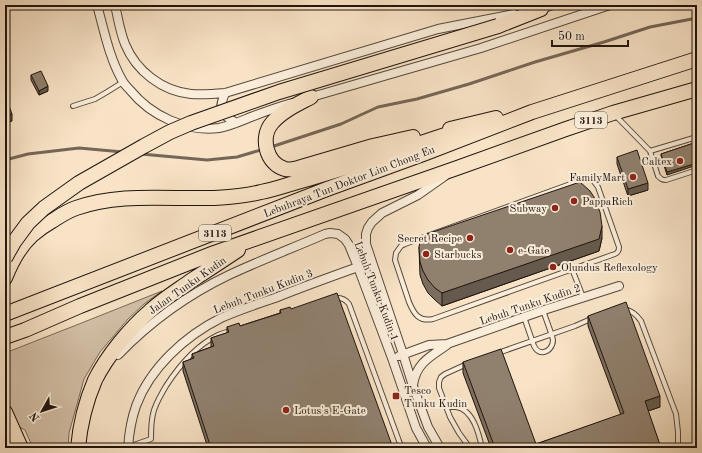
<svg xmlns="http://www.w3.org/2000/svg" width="702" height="453" font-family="'Old Standard TT',serif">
<rect width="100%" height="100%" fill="#f8e3c6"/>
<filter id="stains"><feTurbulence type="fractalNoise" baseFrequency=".005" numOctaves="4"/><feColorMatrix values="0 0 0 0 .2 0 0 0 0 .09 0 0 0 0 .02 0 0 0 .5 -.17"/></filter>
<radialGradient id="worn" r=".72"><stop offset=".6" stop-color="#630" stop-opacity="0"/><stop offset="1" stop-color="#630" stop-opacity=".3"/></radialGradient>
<path fill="#d3c0a7" stroke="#7a6a5a" d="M 162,291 L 144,304 L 128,319 L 100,352 L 84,379 L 69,433 L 68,448 L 33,448 L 25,430 L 5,419 L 5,353 L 79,324 Z"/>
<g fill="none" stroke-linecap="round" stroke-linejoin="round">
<path stroke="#766657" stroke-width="3" d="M 271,147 L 341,124 L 378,107 L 417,99 L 469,84 L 535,62 L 604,42 L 650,27 L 697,18
M 141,154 L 207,160 L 237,157 L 264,149
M 5,160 L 28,154 L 79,148 L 123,152"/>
<g stroke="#56483c" stroke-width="6">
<path id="lane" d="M 73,106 L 95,99 L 107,92 L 123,82
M 616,116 L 650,151 L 697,137
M 650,151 L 658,176 C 661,179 662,180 666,180 L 697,170
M 587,178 L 592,179 L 598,187 L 619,247 C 619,252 617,254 612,255 L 433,319 C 419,322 414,314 409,302 L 395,260 L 396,253 L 401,246 L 405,244 Z
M 572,269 L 583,297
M 334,298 C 341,297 345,299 349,304 L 399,441 L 402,448
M 624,309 C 632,311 636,314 641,321 L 676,414 L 678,432 L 678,448
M 524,317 L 534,346 C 536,350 539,353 544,352 C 549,351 553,346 553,340 C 552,334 545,317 543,310
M 498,353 L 575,326 L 593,318
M 467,364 L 445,374 L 441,377 L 439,382 L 439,388 L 450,417 L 459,433 L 470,448
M 446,407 C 449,407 453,407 456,407 C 473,409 479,434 482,448
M 128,447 L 151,439 C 151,430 151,422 153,414 C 155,404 161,395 166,386 C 179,366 195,346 218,335 C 222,333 228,332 232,330"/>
</g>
<g stroke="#56483c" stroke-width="10">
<path id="street" d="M 97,5 C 104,30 109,57 122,80 C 124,84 127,87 130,90 C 151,116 186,132 219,128 C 230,126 241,121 251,117 C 264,112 278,107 292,103
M 115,5 C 118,18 120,32 125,44 C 136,71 162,91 191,94 C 202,95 214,94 225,93 L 438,29 L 514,14
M 537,10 L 553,5
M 225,93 C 218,111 220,113 236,123
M 308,98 L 481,48 L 610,5
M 118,355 C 150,322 187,295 229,275 C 261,260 293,248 325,234 L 330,233 L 338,234 L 345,239 L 349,245 L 358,267 L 392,358 L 416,428 L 427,448
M 399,356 L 429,345 L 447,344 L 544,310 L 619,286
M 413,385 C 416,363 431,356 447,345
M 128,448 C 129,434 131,420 136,406 C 150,368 185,336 221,318 C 238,310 257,304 275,298 C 302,287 330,277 358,267
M 440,448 L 428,427 L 413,386 L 403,354 L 373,265 L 366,244 L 366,234 L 368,228 L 372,222 L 382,213 L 418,195 L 445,176"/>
</g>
<g stroke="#20140e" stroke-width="16">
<path id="highway" d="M 498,26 L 541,9
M 311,97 C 298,104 282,111 272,123 C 260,137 266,164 285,169 C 289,170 294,169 298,168 L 373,146 L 413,137
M 450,129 L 496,118
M 5,278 C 11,263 20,246 32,235 C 38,230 45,225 52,221 C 60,216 67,211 76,208 C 135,187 200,207 261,192 C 277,189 292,183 308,179 C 359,164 409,147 460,130
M 5,314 L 327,189 L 426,153 L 532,112 L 697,59
M 5,337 L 25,330 L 80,306 L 214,253 L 457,168 L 566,129 L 613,113 L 697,89
M 5,412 L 21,448
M 5,446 L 6,448
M 78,448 C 80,425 86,401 95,380 C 107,356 130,328 150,311 C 163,299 178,290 192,280 C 208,270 223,260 238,250"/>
</g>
<use href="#lane" stroke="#faedda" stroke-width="4"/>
<use href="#street" stroke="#faedda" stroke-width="8"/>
<use href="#highway" stroke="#f8e3c6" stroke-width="14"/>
<g stroke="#20140e" stroke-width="16" stroke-linecap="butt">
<path id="highway-bridge" d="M 5,258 L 14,242 L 28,223 L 44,208 L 79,183 L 144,146 L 170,132 L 191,123 L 279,92 L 498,26"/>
</g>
<use href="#highway-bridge" stroke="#f8e3c6" stroke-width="14"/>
</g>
<path fill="#7c6e5f" stroke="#20140e" d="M 31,75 L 48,91 L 39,95 L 31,80 Z
M 697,142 L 667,175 L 661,156 L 661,154 Z
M 617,157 L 648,190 L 628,196 L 617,164 Z
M 602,238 L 599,251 L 442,306 L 435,300 L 428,293 L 423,284 L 420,275 L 419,247 Z
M 291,309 L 393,448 L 208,448 L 183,371 L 183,362 L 192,359 L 192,354 L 211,347 L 211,338 L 227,333 L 227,327 L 240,326 L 280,313 L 280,310 Z
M 588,316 L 660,407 L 648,411 L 661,448 L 491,448 L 463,373 L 463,362 L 536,444 L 621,415 L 588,326 Z"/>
<path fill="#655a4d" stroke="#20140e" d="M 48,86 L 48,91 L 39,95 L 39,91 Z
M 12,114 L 12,121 L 5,124 L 5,117 Z
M 697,163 L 697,165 L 667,175 L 667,172 Z
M 648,183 L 648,190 L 628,196 L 628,189 Z
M 602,226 L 602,238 L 599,251 L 442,306 L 442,293 Z
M 660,396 L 660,407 L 645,412 L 645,401 Z"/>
<path fill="#90806e" stroke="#20140e" d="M 41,71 L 48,86 L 39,91 L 31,75 Z
M 5,95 L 12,114 L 5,117 Z
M 697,142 L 697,163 L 667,172 L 661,154 Z
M 637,150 L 648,183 L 628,189 L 617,157 Z
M 580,182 L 590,191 L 594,197 L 600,212 L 602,226 L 599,239 L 442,293 L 435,288 L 428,280 L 423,271 L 420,262 L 419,247 L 421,236 Z
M 337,293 L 393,448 L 211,448 L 183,362 L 194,358 L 192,354 L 214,346 L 211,338 L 229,332 L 227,327 L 239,323 L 240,326 L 281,313 L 280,310 L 290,307 L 291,309 Z
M 626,302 L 660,396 L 645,401 L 661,448 L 495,448 L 463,362 L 501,349 L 536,444 L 624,413 L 588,316 Z"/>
<g fill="#8f2418" stroke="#faedda" stroke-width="1.5">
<circle cx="680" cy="161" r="4"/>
<circle cx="633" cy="177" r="4"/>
<circle cx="574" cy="201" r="4"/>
<circle cx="555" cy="208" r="4"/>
<circle cx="470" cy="238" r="4"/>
<circle cx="510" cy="250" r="4"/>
<circle cx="426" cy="254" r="4"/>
<circle cx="553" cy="267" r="4"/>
<rect x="392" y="392" width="8" height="8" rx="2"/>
<circle cx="286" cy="410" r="4"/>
</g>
<g text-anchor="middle" stroke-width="4" stroke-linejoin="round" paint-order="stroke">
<g fill="#faedda" stroke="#61554b" stroke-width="1">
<rect x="575" y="112" width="32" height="16" rx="3"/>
<rect x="199" y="225" width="32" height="16" rx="3"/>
</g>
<g font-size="10" font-weight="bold" fill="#20140e">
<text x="591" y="124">3113</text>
<text x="215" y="237">3113</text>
</g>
<g font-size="11" fill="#20140e" stroke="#faedda" text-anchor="start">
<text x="672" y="165" text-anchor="end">Caltex</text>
<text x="625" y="181" text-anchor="end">FamilyMart</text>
<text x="582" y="205">PappaRich</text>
<text x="547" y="212" text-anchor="end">Subway</text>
<text x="462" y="242" text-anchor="end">Secret Recipe</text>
<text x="518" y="254">e-Gate</text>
<text x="434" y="258">Starbucks</text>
<text x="561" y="271">Olundus Reflexology</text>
<text x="404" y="394">Tesco<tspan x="404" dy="13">Tunku Kudin</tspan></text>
<text x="294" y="414">Lotus's E-Gate</text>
</g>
<g font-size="11" fill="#20140e" stroke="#faedda">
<text transform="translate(349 181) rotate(-21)" y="4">Lebuhraya Tun Doktor Lim Chong Eu</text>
<text transform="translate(187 285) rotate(-35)" y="4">Jalan Tunku Kudin</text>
<text transform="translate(263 291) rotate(-21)" y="4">Lebuh Tunku Kudin 3</text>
<text transform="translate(377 291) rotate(69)" y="4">Lebuh Tunku Kudin 1</text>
<text transform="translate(530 304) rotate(-19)" y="4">Lebuh Tunku Kudin 2</text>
</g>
</g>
<rect width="702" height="453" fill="none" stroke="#f8e3c6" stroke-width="20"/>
<rect x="6" y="6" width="690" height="441" fill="none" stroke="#20140e" stroke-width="2"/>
<rect x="10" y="10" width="682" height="433" fill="none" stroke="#20140e"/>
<g transform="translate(42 411) rotate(231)" stroke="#faedda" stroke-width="3" paint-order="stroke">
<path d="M0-3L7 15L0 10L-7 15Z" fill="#20140e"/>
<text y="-6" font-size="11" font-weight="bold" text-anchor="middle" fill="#20140e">N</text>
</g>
<path d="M552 40v6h76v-6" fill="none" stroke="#20140e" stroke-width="2"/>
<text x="558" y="40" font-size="12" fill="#20140e" stroke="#faedda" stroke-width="3" paint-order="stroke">50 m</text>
<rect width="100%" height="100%" filter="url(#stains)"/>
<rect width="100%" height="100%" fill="url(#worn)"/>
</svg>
